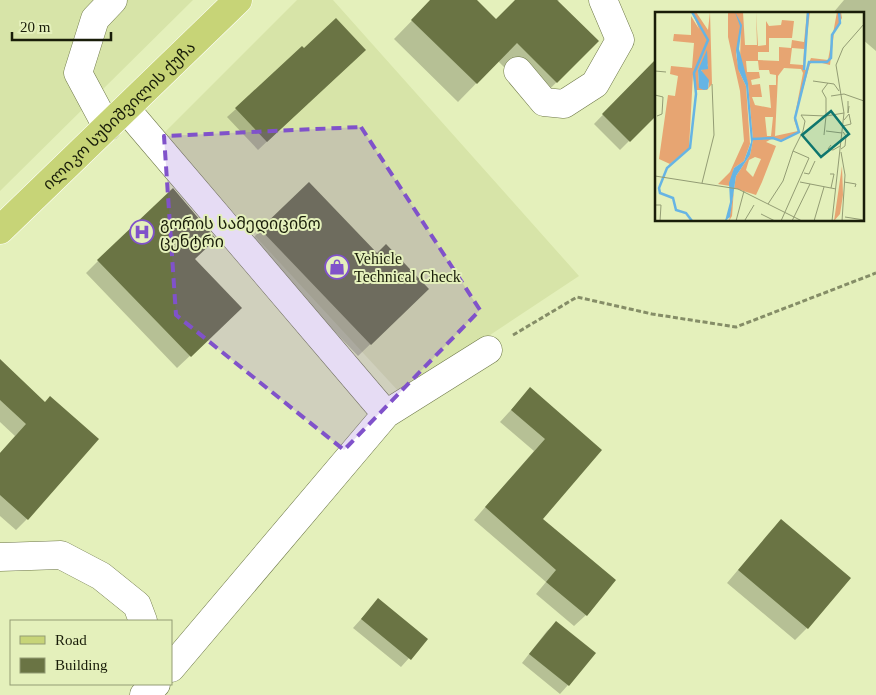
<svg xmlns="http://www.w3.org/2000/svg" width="876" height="695" font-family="'Times New Roman','Noto Sans Georgian',serif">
<rect width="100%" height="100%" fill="#e4f0bb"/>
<path fill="#d7e4a8" d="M 0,0 L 193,0 L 0,191 Z
M 297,0 L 333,0 L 579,276 L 401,394 L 162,135 Z"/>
<path fill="#0003" d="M 432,0 L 475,0 L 496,21 L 516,0 L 559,0 L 557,2 L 597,41 L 538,101 L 498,61 L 458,102 L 394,39 Z
M 844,0 L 876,0 L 876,51 L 862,39 L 862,14 L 834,14 L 833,13 Z
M 356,58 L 258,150 L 227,117 L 236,109 Z
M 645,71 L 656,82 L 656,114 L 620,150 L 594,124 Z
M 261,230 L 415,301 L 358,356 L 249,242 Z
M 193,259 L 228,320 L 177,368 L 86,273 L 98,261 Z
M 0,361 L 45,403 L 27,519 L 16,530 L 0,516 L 0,453 L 15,436 L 0,422 Z
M 530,389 L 600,450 L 541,519 L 614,581 L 586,615 L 574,626 L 536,594 L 546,582 L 474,520 L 534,451 L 500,422 Z
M 781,521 L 807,628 L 795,640 L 727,583 L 769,533 Z
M 378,600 L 426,639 L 401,667 L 353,628 Z
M 556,623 L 568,685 L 560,694 L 522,663 L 547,631 Z"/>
<path fill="#6a7444" d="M 430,0 L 477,0 L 496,19 L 515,0 L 557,0 L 599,41 L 557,83 L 517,43 L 477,84 L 411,20 Z
M 336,18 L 366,50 L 267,142 L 235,108 L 302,46 L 304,48 Z
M 656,59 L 656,116 L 630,142 L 602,114 Z
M 309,182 L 377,253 L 386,244 L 429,289 L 371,345 L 260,229 Z
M 173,188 L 216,239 L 195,259 L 242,308 L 191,357 L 97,260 Z
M 0,359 L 45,402 L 50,396 L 99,439 L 28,520 L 0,495 L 0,453 L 26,424 L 0,400 Z
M 530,387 L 602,450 L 543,519 L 616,580 L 587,616 L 546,582 L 556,570 L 485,507 L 545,439 L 511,410 Z
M 781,519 L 851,578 L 808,629 L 738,570 Z
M 378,598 L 428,639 L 411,660 L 361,619 Z
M 556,621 L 596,653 L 569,686 L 529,654 Z"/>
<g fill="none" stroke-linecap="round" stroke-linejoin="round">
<g stroke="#6d7747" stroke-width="29">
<path id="minor" d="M 518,71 L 544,102 L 564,104 L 595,84 L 620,40 L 603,0
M 126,109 L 386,414
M 107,127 L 78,73 L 95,19 L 113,0
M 0,557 L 61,555 L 101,576 L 137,605 L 143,621
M 171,668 L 386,414 L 488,350
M 144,695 L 156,684"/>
</g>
<g stroke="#fff" stroke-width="29">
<g id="major">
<path id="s1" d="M 0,230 L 238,0"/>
</g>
</g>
<path stroke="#858d67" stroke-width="3" stroke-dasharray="5 2.5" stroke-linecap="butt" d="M 513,335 L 577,297 L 652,314 L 736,327 L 876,273"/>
<use href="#minor" stroke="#fff" stroke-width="28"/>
<use href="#major" stroke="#c7d477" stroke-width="28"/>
</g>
<path fill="#8052ca" fill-opacity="0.2" stroke="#8052ca" stroke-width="4" stroke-dasharray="10 6" stroke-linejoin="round" d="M 361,127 L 480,310 L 344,450 L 176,315 L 164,136 Z"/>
<defs>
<g id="hospital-ring" transform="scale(1.25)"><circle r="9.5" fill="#e4f0bb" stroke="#8052ca" stroke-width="1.5"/><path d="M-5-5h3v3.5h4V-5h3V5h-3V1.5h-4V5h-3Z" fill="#8052ca"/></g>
<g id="shop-ring" transform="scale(1.25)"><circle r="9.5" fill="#e4f0bb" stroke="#8052ca" stroke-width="1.5"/><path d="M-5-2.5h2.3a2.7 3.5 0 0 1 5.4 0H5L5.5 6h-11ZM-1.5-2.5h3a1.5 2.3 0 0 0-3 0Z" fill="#8052ca"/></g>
</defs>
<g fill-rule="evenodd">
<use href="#hospital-ring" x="142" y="232"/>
<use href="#shop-ring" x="337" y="267"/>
</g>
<g text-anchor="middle" stroke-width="4" stroke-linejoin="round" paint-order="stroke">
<g font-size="16" fill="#191d09" stroke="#e4f0bb">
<text dy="6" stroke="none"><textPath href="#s1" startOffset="165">ილიკო სუხიშვილის ქუჩა</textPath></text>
</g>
<g font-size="16" fill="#191d09" stroke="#e4f0bb" text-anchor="start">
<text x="160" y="229">გორის სამედიცინო<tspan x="160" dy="18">ცენტრი</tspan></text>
<text x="354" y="264">Vehicle<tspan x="354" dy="18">Technical Check</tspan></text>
</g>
</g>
<g transform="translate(655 12)">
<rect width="209" height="209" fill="#e4f0bb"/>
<path d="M 37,0 L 41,0 L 53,18 L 55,0 L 57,72 L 52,78 L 40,78 L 38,62 L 34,136 L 15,152 L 4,147 L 13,83 L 20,84 L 23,64 L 15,62 L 16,54 L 37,56 L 39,31 L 18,29 L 19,22 L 36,23 L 36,4 L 44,17 ZM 50,45 L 53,54 L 46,58 L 54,71 L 53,77 L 44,73 L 43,58 ZM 73,0 L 88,0 L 90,33 L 102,33 L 101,0 L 103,34 L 111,33 L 111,9 L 114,14 L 126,13 L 127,8 L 139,9 L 137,26 L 114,26 L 114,40 L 103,40 L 103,48 L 124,49 L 124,35 L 136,36 L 137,28 L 149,30 L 152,0 L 155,0 L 148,57 L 151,58 L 156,46 L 173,48 L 182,0 L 186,0 L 187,6 L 179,21 L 175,53 L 159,49 L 155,52 L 140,106 L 144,120 L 127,128 L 118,126 L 111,130 L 121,134 L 107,170 L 101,183 L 79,176 L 77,204 L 74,209 L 81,164 L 95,143 L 98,128 L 93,72 L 85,47 L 86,16 L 81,42 L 84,59 L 91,74 L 95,132 L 89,149 L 79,156 L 75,174 L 63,172 L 75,160 L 89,129 L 85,79 L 73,25 ZM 137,36 L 149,37 L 148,53 L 135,52 ZM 91,49 L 103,49 L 104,58 L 114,58 L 115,62 L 121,63 L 121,73 L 114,73 L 116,96 L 100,93 L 97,85 L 107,85 L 105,72 L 97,73 L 96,68 L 105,66 L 104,60 L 92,60 ZM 129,56 L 146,57 L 148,61 L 139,108 L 143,119 L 120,124 L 123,64 ZM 110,105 L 118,105 L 116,124 L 112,124 ZM 100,145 L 106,147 L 98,165 L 91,158 L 94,148 ZM 187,154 L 188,183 L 185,202 L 179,209 Z" fill="#e7a572" fill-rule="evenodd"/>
<path d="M 80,0 L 87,13 L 84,37 L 93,71 L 98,128 L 95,143 L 81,164 L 75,205 L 70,209 L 75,190 L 74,171 L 79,156 L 89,149 L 96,130 L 91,74 L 83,57 L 81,38 L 85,14 ZM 52,38 L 53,57 L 46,58 L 54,68 L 53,77 L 49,78 L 44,76 L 43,58 Z" fill="#66b4e4"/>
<path fill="none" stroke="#66b4e4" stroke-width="2.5" d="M 149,58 L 153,0M 97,127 L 118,126 L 126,129 L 144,120 L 140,106 L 154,50 L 172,50 L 176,46 L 177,23 L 185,11 L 184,0M 37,209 L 31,201 L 21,198 L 18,186 L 5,181 L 4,176 L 12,156 L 35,136 L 41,82 L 39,61 L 53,28 L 37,0"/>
<path fill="none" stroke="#939c74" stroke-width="1" d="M 0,63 L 0,59 L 11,60M 158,69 L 179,72 L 184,79M 173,71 L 167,79 L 171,86 L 171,104 L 189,101M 0,83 L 8,85 L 7,102 L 2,104M 176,84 L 189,82 L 209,89M 193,89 L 193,101 L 194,94M 188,114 L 196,112 L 194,102 L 189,108M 171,119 L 187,121M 176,133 L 173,137 L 178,138 L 185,134M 186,137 L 190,134 L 191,124 L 188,120M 186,140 L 190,163 L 187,209M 149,161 L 154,162 L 160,149M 175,162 L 179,162 L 176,176M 0,164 L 83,177 L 147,209M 145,170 L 181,177M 189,170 L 201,172 L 200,175M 47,171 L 59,123 L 57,72M 113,192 L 128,169 L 138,139 L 148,119 L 150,109 L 146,103 L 171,104 L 169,123M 0,193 L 6,193 L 5,209M 106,202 L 120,209M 190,205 L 209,208M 90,208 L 99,193M 81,209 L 89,179M 126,209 L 154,146 L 138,139M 137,209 L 155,172M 159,209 L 169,175M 177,209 L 189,101 L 181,53 L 188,36 L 209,12"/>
<path fill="#0f766e" fill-opacity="0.15" stroke="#0f766e" stroke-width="2.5" d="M 176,99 L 194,122 L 166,145 L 147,123 Z"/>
<rect width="209" height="209" fill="none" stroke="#191d09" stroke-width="2.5"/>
</g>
<rect x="10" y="620" width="162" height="65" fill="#e4f0bb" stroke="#939c74"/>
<rect x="20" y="636" width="25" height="8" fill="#c7d477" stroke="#939c74"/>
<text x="55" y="645" font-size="15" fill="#191d09">Road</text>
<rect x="20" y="658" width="25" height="15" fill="#6a7444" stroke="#939c74"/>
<text x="55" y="670" font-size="15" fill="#191d09">Building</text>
<path d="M12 32v8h99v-8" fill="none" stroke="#191d09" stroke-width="2.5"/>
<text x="20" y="32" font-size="15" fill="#191d09" stroke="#e4f0bb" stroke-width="4" paint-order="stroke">20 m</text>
</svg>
